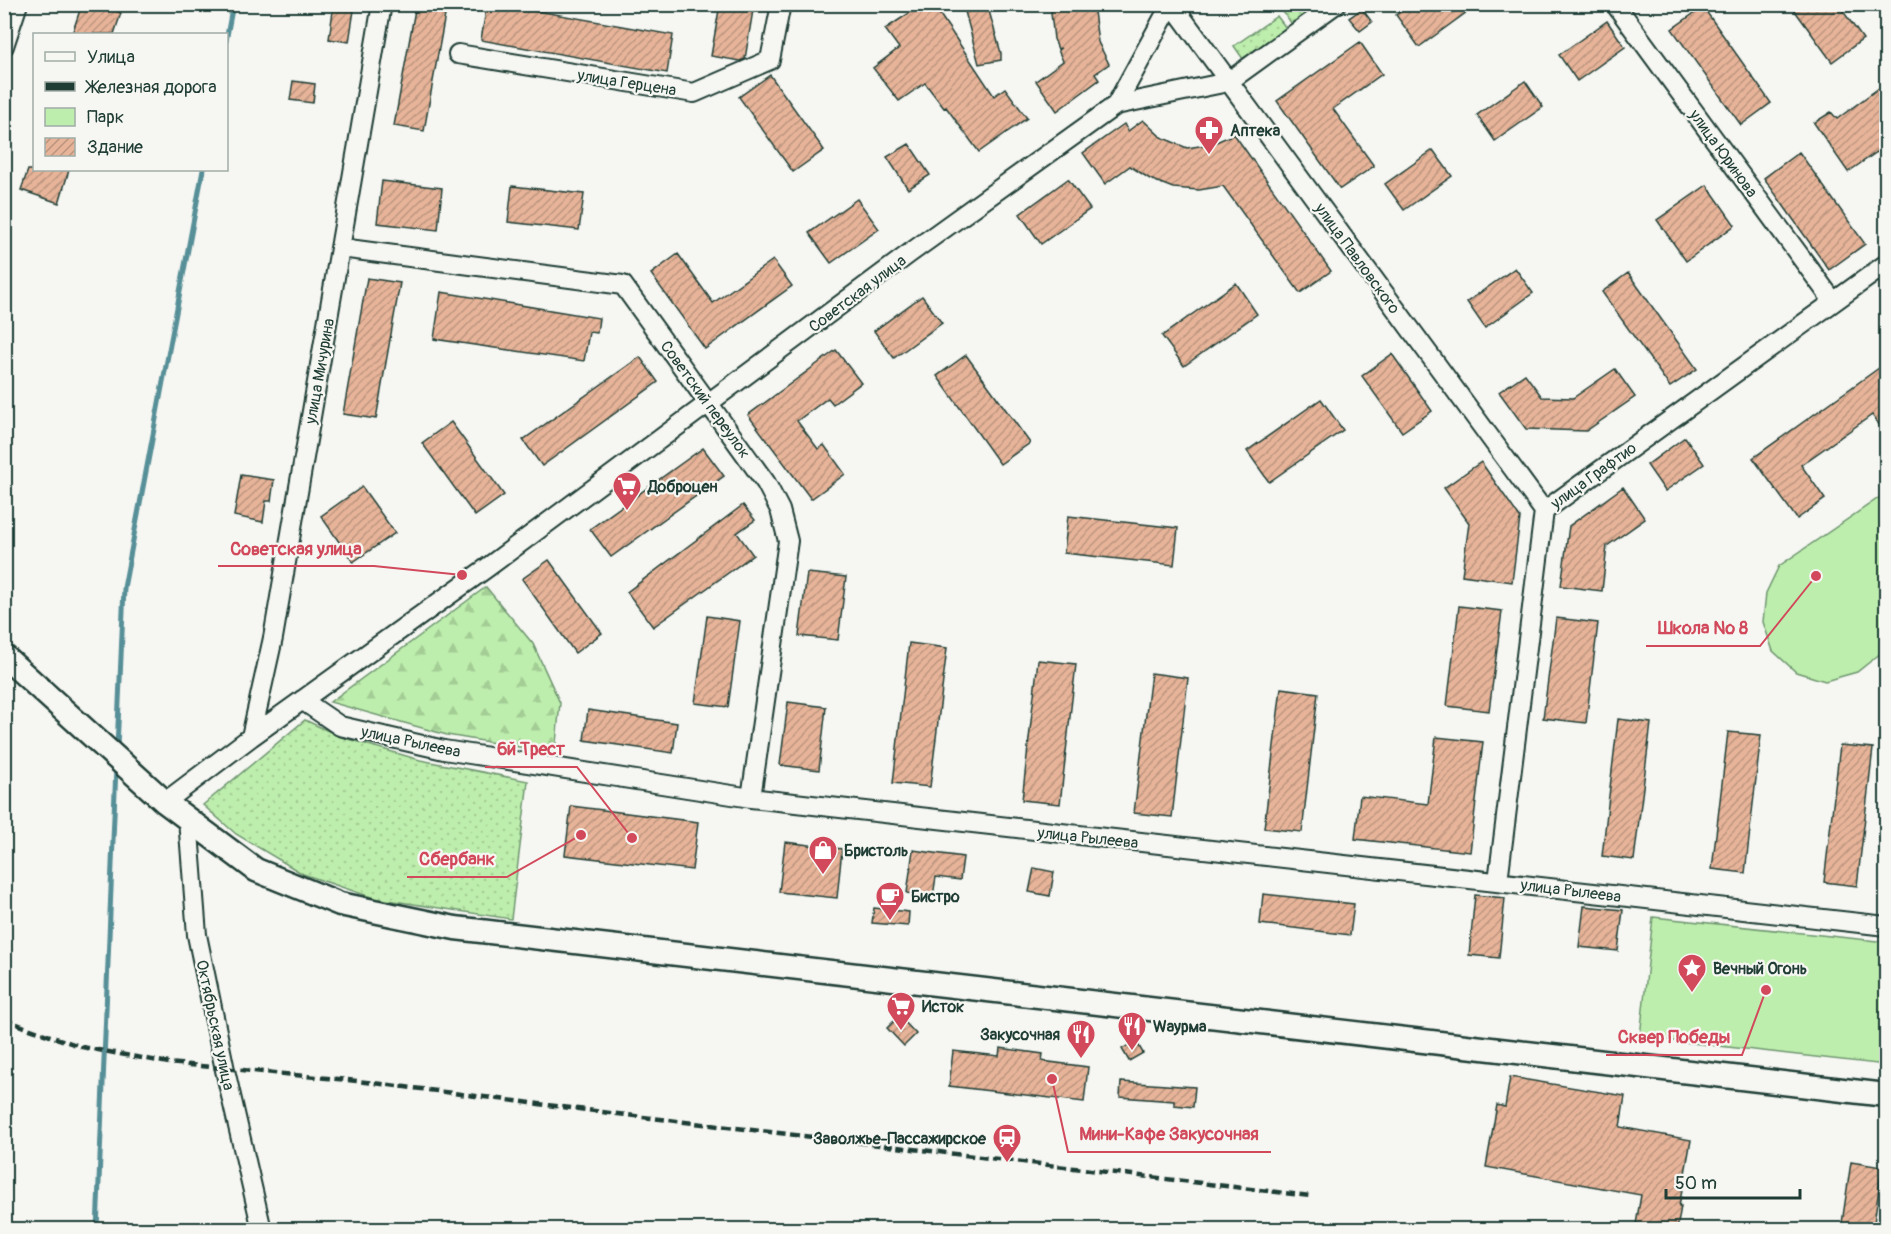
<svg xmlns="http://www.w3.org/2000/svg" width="1891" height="1234" font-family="Pangolin,sans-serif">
<defs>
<pattern id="grass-dots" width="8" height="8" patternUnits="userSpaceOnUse" patternTransform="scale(1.5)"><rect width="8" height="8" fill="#beeead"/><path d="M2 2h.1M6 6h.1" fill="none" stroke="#a3cd95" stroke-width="1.8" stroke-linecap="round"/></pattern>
<pattern id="forest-firs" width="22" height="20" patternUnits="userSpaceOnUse" patternTransform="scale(1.5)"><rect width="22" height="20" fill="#beeead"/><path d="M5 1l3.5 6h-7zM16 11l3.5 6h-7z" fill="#a3cd95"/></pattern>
<pattern id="building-hatch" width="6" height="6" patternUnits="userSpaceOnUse" patternTransform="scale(1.5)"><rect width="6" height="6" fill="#e7b499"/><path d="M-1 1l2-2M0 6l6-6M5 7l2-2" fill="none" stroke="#bb947e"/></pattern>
</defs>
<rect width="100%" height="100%" fill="#f6f6f2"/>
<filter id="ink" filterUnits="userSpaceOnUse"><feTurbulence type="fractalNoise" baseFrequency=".0167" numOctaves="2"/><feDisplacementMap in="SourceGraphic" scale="12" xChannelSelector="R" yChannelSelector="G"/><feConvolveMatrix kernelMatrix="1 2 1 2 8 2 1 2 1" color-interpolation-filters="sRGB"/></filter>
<g filter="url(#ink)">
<path fill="url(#grass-dots)" stroke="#6e9670" stroke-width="1.5" d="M 1290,5 L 1320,5 L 1292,24 L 1283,12 L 1291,6 Z
M 1277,16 L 1286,28 L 1243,59 L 1234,46 Z
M 305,720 L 341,737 L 420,760 L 528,781 L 511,919 L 374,898 L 303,874 L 236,834 L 203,805 Z"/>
<path fill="url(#forest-firs)" stroke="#6e9670" stroke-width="1.5" d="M 486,587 L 533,644 L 560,703 L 555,753 L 447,735 L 330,702 Z"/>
<path fill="#beeead" stroke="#6e9670" stroke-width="1.5" d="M 1886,493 L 1886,649 L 1857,672 L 1825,681 L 1796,672 L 1773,651 L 1763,622 L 1766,593 L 1779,566 Z
M 1653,917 L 1886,942 L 1886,1065 L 1640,1037 Z"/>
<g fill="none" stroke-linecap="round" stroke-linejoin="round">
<path stroke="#568f97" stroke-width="5" d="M 226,41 L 233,4
M 117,748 L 124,588 L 203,170
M 97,1230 L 116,767"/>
</g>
<path fill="url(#building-hatch)" stroke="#1f3d34" stroke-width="1.5" d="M 82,4 L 95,4 L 121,13 L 114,34 L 72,34 Z
M 334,4 L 355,4 L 349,42 L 329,39 Z
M 416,4 L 447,4 L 424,131 L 394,126 Z
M 487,4 L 498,4 L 673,35 L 667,73 L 481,40 Z
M 720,4 L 754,4 L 745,59 L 740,61 L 711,56 Z
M 923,4 L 933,4 L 994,96 L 1005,88 L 1027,118 L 979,152 L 946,107 L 944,108 L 925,83 L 899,101 L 873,68 L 899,48 L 885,29 Z
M 963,4 L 987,4 L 1001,53 L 1001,60 L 979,64 Z
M 1053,4 L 1093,4 L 1098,42 L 1109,64 L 1095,74 L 1099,80 L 1057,111 L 1036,81 L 1063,61 L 1058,50 L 1061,48 L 1058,49 L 1054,39 L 1051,13 Z
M 1411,4 L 1478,4 L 1419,47 L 1396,15 Z
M 1790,4 L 1838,4 L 1863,39 L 1832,62 Z
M 1703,7 L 1771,103 L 1741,125 L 1672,29 Z
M 1362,9 L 1372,22 L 1360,31 L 1349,18 Z
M 1607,21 L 1625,47 L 1577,81 L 1559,55 Z
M 1360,42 L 1382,74 L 1333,109 L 1374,166 L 1340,189 L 1277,101 Z
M 770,75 L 824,150 L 793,172 L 739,97 Z
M 293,81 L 315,84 L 313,103 L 290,100 Z
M 1525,81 L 1543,107 L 1495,141 L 1477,115 Z
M 1887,82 L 1886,147 L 1878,153 L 1877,152 L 1848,172 L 1814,123 L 1831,112 L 1837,119 Z
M 1143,120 L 1161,137 L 1187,148 L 1212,144 L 1234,134 L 1331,271 L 1300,293 L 1223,186 L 1199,190 L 1173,188 L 1150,179 L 1130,166 L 1105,184 L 1083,153 L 1124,124 L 1128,131 Z
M 909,144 L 930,175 L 908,189 L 887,157 Z
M 1433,150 L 1452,176 L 1404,210 L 1385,184 Z
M 1799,152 L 1865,244 L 1829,270 L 1764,178 Z
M 28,170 L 69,170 L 59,203 L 21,190 Z
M 1068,179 L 1090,209 L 1041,244 L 1020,214 Z
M 382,181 L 442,188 L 438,230 L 377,223 Z
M 1707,185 L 1735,225 L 1686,261 L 1657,220 Z
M 512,186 L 584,194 L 579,230 L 508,222 Z
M 857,199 L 879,229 L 831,263 L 809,233 Z
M 678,254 L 713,303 L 773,260 L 792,286 L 705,349 L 651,274 Z
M 1515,268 L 1533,293 L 1485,328 L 1467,302 Z
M 1628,273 L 1697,369 L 1670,387 L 1602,292 Z
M 367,278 L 400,283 L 376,419 L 343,414 Z
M 1236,283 L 1257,314 L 1184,366 L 1162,336 Z
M 441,292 L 599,318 L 597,333 L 589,332 L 584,361 L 434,339 Z
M 922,296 L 942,323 L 894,358 L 874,331 Z
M 836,350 L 861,383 L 833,404 L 828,398 L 797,421 L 818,449 L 824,445 L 845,474 L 811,499 L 748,415 Z
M 1392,354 L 1432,411 L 1402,432 L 1362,376 Z
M 966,355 L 1030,443 L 1000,464 L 937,376 Z
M 640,357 L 658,382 L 542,466 L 523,440 Z
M 1879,368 L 1887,379 L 1887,435 L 1872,415 L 1801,465 L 1825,499 L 1797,519 L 1753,458 Z
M 1615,369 L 1635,397 L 1586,431 L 1526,429 L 1499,392 L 1525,374 L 1542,397 L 1573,398 Z
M 1321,399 L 1343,430 L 1269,482 L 1247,451 Z
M 451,422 L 504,495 L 475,516 L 422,443 Z
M 1685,437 L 1704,464 L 1665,491 L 1647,465 Z
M 703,448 L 724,476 L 611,557 L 590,529 Z
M 1481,462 L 1520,518 L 1512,582 L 1462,575 L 1469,523 L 1444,488 Z
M 241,475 L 274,480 L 271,501 L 266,501 L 263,522 L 234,516 Z
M 362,487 L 395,533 L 353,562 L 321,516 Z
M 1623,487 L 1645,519 L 1607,546 L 1602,591 L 1561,586 L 1569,526 Z
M 743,505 L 755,520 L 737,533 L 753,555 L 653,627 L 627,592 Z
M 1068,516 L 1178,528 L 1174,565 L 1064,553 Z
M 549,560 L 602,633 L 575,653 L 522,579 Z
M 807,573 L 846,577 L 838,640 L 799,636 Z
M 1459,606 L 1502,611 L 1489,711 L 1447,706 Z
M 707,616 L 740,621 L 728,707 L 695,703 Z
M 1556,618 L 1598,623 L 1586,723 L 1543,718 Z
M 909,643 L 947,648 L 930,787 L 893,783 Z
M 1038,660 L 1076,664 L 1060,804 L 1022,800 Z
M 1151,673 L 1188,678 L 1172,817 L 1134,813 Z
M 1281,688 L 1318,693 L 1302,832 L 1264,828 Z
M 788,702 L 826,707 L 819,770 L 780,765 Z
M 588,710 L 677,723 L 673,753 L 584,740 Z
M 1618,719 L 1651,723 L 1634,860 L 1602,856 Z
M 1728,732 L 1761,735 L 1745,873 L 1712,869 Z
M 1436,737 L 1483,742 L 1470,852 L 1355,839 L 1360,796 L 1428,804 Z
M 1840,745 L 1873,748 L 1857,886 L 1824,882 Z
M 571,806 L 698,822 L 692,870 L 565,855 Z
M 785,842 L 842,849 L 837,898 L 779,892 Z
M 913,850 L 963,857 L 960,880 L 936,877 L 933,896 L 907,893 Z
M 1034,868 L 1054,872 L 1050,896 L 1029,892 Z
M 1263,894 L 1354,904 L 1350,935 L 1260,924 Z
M 1475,895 L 1505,898 L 1499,958 L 1469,955 Z
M 1584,906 L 1623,910 L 1618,951 L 1579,947 Z
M 874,908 L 909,912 L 908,926 L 872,923 Z
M 899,1016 L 916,1034 L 904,1046 L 887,1028 Z
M 1136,1041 L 1143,1053 L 1129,1061 L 1122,1049 Z
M 1000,1048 L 1043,1054 L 1042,1061 L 1088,1067 L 1084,1102 L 949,1086 L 953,1051 L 999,1056 Z
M 1510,1077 L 1625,1096 L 1620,1127 L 1691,1140 L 1679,1206 L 1681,1206 L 1677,1230 L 1635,1230 L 1641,1195 L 1486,1167 L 1497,1105 L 1505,1107 Z
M 1121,1082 L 1195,1087 L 1193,1107 L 1174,1105 L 1174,1101 L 1120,1097 Z
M 1851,1162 L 1882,1167 L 1873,1230 L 1841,1230 Z"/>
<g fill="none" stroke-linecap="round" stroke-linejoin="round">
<g stroke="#1f3d34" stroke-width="22">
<path id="minor" d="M 1172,4 L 1544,511
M 1615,4 L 1833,301
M 4,46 L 18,4
M 458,54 L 694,93 L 770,60 L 781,4
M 1116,105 L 1171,4
M 341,248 L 623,285 L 766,483 L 780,510 L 788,541 L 751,798
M 302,700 L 340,726 L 444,750 L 751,798 L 1886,926
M 251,737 L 273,638 L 382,4
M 165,802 L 251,737 L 488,567 L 910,253 L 1116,105 L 1228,82 L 1336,4
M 188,819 L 197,935 L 225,1070 L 262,1230
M 1498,881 L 1544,511 L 1886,264"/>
</g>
<g stroke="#1f3d34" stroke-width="27">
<path id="major" d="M 4,656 L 165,802 L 256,870 L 340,904 L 455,928 L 1886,1095"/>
</g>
<use href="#minor" stroke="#f6f6f2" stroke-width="18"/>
<use href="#major" stroke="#f6f6f2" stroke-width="22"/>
<path stroke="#1f3d34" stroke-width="4.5" stroke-dasharray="9 4.5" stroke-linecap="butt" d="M 4,1019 L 30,1029 L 82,1047 L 169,1063 L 358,1081 L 618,1114 L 1310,1196"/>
</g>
</g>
<defs>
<g id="pharmacy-pin" transform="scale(1.5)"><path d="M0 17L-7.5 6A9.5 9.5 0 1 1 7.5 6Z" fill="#d1495b" stroke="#f6f6f2"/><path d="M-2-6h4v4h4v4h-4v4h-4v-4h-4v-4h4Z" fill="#fff"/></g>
<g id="supermarket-pin" transform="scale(1.5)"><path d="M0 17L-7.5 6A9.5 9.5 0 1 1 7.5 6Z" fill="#d1495b" stroke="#f6f6f2"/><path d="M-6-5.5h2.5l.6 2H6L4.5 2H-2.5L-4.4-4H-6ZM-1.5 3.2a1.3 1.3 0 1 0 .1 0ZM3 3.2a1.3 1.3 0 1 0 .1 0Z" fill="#fff"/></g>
<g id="shop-pin" transform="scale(1.5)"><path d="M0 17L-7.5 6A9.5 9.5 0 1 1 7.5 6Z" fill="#d1495b" stroke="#f6f6f2"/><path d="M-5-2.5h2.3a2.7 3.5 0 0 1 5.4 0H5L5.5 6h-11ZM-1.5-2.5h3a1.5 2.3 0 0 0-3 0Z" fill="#fff"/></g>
<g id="cafe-pin" transform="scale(1.5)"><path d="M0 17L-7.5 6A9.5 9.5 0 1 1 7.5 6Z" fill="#d1495b" stroke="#f6f6f2"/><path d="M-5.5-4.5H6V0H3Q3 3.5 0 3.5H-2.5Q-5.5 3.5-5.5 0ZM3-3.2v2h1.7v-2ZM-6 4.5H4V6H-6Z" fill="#fff"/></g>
<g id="sight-pin" transform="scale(1.5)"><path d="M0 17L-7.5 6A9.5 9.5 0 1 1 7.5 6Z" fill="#d1495b" stroke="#f6f6f2"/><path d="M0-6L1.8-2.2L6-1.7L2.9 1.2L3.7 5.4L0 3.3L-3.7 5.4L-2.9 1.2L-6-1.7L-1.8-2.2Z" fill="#fff"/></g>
<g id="restaurant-pin" transform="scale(1.5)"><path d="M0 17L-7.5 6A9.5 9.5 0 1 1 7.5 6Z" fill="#d1495b" stroke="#f6f6f2"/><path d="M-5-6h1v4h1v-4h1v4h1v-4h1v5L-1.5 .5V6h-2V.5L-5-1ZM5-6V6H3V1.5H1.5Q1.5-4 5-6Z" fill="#fff"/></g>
<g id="station-pin" transform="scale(1.5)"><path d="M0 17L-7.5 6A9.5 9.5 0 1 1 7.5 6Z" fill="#d1495b" stroke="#f6f6f2"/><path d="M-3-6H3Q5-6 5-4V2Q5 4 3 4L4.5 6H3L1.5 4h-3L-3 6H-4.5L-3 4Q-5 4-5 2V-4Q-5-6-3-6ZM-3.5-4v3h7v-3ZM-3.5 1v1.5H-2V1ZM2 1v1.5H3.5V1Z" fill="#fff"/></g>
</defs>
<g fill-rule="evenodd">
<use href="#pharmacy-pin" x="1209" y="130"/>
<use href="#supermarket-pin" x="627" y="486"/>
<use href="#shop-pin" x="823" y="850"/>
<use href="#cafe-pin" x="890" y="896"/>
<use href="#sight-pin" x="1692" y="968"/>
<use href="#supermarket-pin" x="901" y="1006"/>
<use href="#restaurant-pin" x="1132" y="1026"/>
<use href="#restaurant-pin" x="1081" y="1034"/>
<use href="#station-pin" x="1007" y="1138"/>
</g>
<g text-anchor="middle" stroke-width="4.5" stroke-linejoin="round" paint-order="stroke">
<g font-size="16" fill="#1f3d34" stroke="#f6f6f2">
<text transform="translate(627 82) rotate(9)" y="6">улица Герцена</text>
<text transform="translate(1724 153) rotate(54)" y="6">улица Юринова</text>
<text transform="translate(1358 258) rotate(54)" y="6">улица Павловского</text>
<text transform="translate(857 293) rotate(-37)" y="6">Советская улица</text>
<text transform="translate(319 371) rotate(-80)" y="6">улица Мичурина</text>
<text transform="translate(706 399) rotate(54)" y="6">Советский переулок</text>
<text transform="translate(1593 475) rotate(-36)" y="6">улица Графтио</text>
<text transform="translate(411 741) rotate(12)" y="6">улица Рылеева</text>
<text transform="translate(1088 837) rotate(6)" y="6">улица Рылеева</text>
<text transform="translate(1571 890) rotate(7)" y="6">улица Рылеева</text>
<text transform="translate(216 1025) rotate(78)" y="6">Октябрьская улица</text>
</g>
<g font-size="16" font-weight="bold" fill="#1f3d34" stroke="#f6f6f2" text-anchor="start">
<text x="1230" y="136">Аптека</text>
<text x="648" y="492">Доброцен</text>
<text x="844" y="856">Бристоль</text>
<text x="911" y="902">Бистро</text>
<text x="1713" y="974">Вечный Огонь</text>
<text x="922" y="1012">Исток</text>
<text x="1153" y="1032">Wаурма</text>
<text x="1060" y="1040" text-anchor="end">Закусочная</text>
<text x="986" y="1144" text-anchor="end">Заволжье-Пассажирское</text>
</g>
</g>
<path fill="none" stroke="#d1495b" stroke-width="2" d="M462 575L374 566H218M1816 576L1760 646H1646M632 838L577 767H485M581 835L507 877H407M1766 990L1742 1055H1606M1052 1079L1068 1152H1271"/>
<g fill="#d1495b" stroke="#f6f6f2" stroke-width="2">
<circle cx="462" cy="575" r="6"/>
<circle cx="1816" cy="576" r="6"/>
<circle cx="632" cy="838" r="6"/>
<circle cx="581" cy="835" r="6"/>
<circle cx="1766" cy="990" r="6"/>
<circle cx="1052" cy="1079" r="6"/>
</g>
<g font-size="18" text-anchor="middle" font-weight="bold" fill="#d1495b" stroke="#f6f6f2" stroke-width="4.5" stroke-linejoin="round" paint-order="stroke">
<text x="296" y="555">Советская улица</text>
<text x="1703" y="634">Школа № 8</text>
<text x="531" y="755">6й Трест</text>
<text x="457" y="865">Сбербанк</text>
<text x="1674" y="1043">Сквер Победы</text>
<text x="1169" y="1140">Мини-Кафе Закусочная</text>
</g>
<rect width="1891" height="1234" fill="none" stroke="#f6f6f2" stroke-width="24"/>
<rect x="12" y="12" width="1867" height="1210" fill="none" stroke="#1f3d34" stroke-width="2" filter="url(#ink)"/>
<rect x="33" y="33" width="195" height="138" fill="#f6f6f2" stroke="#a0aca6" stroke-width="1.5"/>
<rect x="45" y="52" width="30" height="9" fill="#f6f6f2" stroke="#a0aca6" stroke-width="1.5"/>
<text x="87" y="63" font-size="18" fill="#1f3d34">Улица</text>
<rect x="45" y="82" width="30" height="9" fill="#1f3d34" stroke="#a0aca6" stroke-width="1.5"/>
<text x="87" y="93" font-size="18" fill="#1f3d34">Железная дорога</text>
<rect x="45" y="108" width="30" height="18" fill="#beeead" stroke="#a0aca6" stroke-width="1.5"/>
<text x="87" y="123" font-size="18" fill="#1f3d34">Парк</text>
<rect x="45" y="138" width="30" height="18" fill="url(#building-hatch)" stroke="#a0aca6" stroke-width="1.5"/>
<text x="87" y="153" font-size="18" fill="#1f3d34">Здание</text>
<path d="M1666 1189v9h134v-9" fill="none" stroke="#1f3d34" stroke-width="3"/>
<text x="1675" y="1189" font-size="18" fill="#1f3d34" stroke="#f6f6f2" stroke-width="4.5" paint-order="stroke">50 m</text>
</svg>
